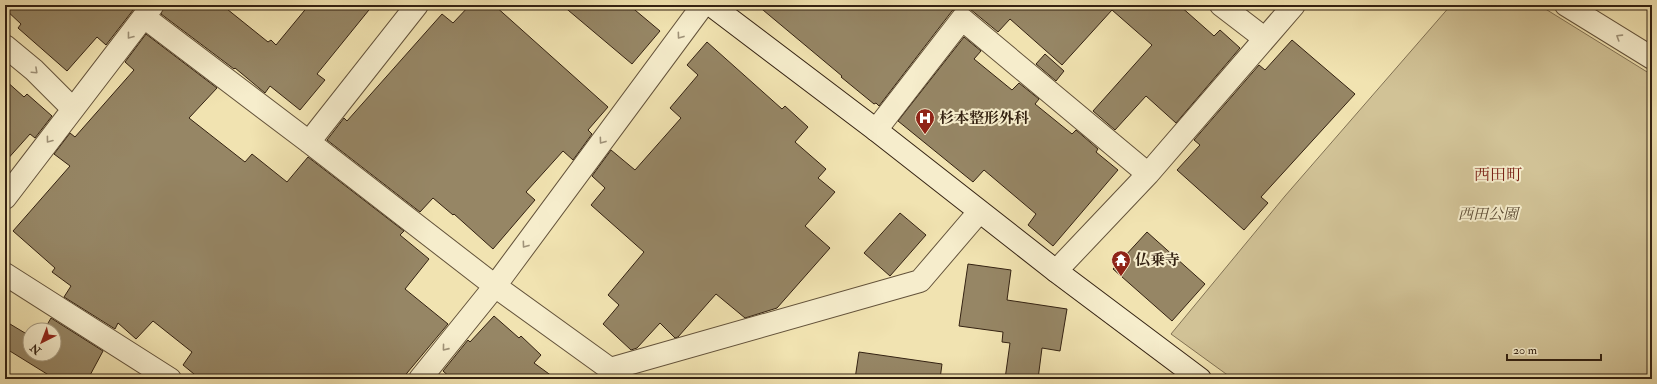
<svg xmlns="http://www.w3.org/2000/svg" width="1657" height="384" font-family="'IM FELL Double Pica','Noto Serif JP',serif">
<rect width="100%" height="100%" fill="#f1e3b1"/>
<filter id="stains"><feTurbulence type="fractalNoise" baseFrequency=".005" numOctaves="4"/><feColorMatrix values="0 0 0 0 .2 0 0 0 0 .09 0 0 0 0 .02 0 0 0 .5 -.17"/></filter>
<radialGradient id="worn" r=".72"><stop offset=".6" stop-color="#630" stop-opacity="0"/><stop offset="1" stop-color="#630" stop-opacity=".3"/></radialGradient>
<path fill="#d1c296" stroke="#827254" d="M 1451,5 L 1539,5 L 1652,75 L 1652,379 L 1233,379 L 1171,334 L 1285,196 Z"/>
<path fill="#968665" stroke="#342212" d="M 5,5 L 137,5 L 106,45 L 97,37 L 67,71 L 18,28 L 21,24 L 5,9 Z
M 164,5 L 222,5 L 268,42 L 271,40 L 276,45 L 309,5 L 373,5 L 317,74 L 325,80 L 300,110 L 270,86 L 265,93 L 235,68 L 234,69 L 161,14 Z
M 470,5 L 494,5 L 608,107 L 588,130 L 592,134 L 573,160 L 563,151 L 526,192 L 535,200 L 493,249 L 454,214 L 453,215 L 433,198 L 420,212 L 327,140 L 344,118 L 347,121 L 442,14 L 453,23 Z
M 562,5 L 629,5 L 660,31 L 632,64 Z
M 757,5 L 1179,5 L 1214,36 L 1220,30 L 1240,48 L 1176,123 L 1146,96 L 1115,130 L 1093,111 L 1152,45 L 1112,10 L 1062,65 L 1010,19 L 998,32 L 970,9 L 964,7 L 957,8 L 952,11 L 879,106 L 876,103 L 874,104 L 841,77 L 842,76 Z
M 146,34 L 217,88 L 189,118 L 245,162 L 252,154 L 287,182 L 308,157 L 404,231 L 400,235 L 429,259 L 405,289 L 448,324 L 402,379 L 200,379 L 183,365 L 192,352 L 153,321 L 136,339 L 118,323 L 115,329 L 64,297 L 71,286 L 52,272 L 55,268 L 13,231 L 70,166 L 54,154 L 70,133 L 75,137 L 134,70 L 125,62 Z
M 964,37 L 981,51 L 974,59 L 1012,90 L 1019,83 L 1039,99 L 1035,104 L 1072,134 L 1076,130 L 1098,149 L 1096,152 L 1118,170 L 1053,246 L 1028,225 L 1036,214 L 984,170 L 973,182 L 898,121 Z
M 1292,40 L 1355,94 L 1261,197 L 1268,203 L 1244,230 L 1177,170 L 1200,145 L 1194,140 L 1259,65 L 1265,70 Z
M 707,42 L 782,109 L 785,106 L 808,127 L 795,142 L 826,169 L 818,178 L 835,192 L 805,226 L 830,248 L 777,308 L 745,318 L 716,294 L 678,337 L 675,338 L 660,323 L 637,348 L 631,350 L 603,324 L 619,305 L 608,295 L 644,252 L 591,205 L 605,188 L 592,176 L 611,150 L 635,170 L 681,118 L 670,108 L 698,75 L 687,65 Z
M 1045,54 L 1064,71 L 1056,81 L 1036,64 Z
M 5,80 L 24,97 L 27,94 L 52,116 L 35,138 L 30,134 L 5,162 Z
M 900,213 L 926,235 L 890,276 L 864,253 Z
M 1147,232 L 1205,284 L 1172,321 L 1113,269 Z
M 968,264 L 1011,270 L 1007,300 L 1067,309 L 1060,351 L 1042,348 L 1038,379 L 1005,379 L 1010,343 L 1002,342 L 1003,332 L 959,326 Z
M 494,316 L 519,338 L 521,336 L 541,355 L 534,363 L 556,379 L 452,379 L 443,371 L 468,340 L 470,342 Z
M 51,318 L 103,351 L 88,379 L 55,379 L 5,348 L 5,321 L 30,336 L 30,354 L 54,354 L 54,330 L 44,330 Z
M 859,352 L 942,364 L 940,379 L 855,379 Z"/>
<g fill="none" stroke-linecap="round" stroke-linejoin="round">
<g stroke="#63523a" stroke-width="24">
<path id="street" d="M 1221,5 L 1264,38
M 1566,5 L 1652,58
M 144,17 L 309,142 L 495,286 L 610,369 L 920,281 L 979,212
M 5,46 L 34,70 L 73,109
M 876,130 L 962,19 L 1148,174
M 309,142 L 417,5
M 5,198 L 152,6
M 1056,271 L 1148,174 L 1294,5
M 5,274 L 170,379
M 420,379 L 495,286 L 703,5"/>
</g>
<g stroke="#342212" stroke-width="24">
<path id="secondary" d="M 711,5 L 876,130 L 1056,271 L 1200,379"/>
</g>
<use href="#street" stroke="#f6edcc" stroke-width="22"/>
<use href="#secondary" stroke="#f6edcc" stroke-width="22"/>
<path stroke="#342212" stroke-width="3" stroke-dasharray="7 7" stroke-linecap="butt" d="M 1648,5 L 1652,8"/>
</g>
<defs><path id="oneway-chevron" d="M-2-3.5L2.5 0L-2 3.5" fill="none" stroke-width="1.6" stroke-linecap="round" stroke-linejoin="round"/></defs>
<g stroke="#9f9278">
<use href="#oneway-chevron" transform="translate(130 36) rotate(128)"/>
<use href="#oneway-chevron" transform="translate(680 36) rotate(126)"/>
<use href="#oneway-chevron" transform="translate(1619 37) rotate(-148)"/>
<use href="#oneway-chevron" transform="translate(35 71) rotate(43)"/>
<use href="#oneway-chevron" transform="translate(49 140) rotate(127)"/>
<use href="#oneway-chevron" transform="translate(602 141) rotate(126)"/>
<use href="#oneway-chevron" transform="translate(525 245) rotate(126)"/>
<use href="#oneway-chevron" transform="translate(445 348) rotate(129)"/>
</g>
<defs>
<g id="hospital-pin" transform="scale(1)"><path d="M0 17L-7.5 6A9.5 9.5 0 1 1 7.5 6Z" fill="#8f2418" stroke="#f6edcc"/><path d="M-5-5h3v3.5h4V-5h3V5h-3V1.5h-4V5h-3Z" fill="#fff"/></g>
<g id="temple-pin" transform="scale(1)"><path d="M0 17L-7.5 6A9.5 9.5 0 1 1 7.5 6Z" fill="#8f2418" stroke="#f6edcc"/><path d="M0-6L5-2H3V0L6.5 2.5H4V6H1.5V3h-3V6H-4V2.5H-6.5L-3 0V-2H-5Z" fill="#fff"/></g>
</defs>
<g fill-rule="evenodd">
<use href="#hospital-pin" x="925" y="118"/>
<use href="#temple-pin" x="1121" y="260"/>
</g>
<g text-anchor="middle" stroke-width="4" stroke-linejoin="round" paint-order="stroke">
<g font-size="15" font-weight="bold" fill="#342212" stroke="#f6edcc" text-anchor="start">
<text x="939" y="123">杉本整形外科</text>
<text x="1135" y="265">仏乗寺</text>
</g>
<g font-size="15" font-style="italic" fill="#5b4a33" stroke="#f6edcc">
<text x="1488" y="219">西田公園</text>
</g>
<g font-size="16" fill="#7a1f14" stroke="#f6edcc">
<text x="1498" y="180">西田町</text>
</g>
</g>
<rect width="1657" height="384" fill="none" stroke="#f1e3b1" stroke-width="20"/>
<rect x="6" y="6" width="1645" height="372" fill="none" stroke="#342212" stroke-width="2"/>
<rect x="10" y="10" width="1637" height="364" fill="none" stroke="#342212"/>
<g transform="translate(42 342) rotate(222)"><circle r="19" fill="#f6edcc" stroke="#a89c82"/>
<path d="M0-3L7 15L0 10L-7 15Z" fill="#8f2418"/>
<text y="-6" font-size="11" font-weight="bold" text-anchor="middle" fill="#342212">N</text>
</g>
<path d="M1507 354v6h94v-6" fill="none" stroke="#342212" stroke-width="2"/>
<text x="1513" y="354" font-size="12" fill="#342212" stroke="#f6edcc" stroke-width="3" paint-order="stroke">20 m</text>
<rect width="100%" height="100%" filter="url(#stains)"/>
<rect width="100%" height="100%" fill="url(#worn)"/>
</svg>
